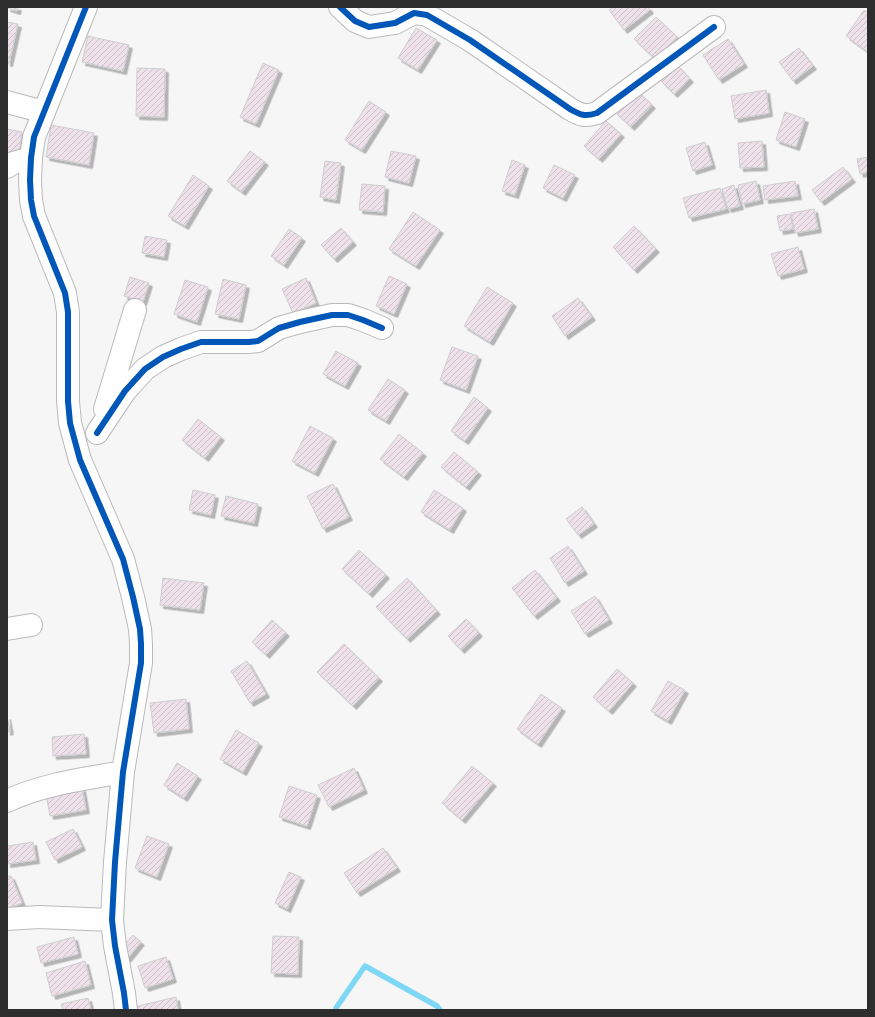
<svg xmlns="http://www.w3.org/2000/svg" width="875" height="1017" font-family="'Roboto Condensed',sans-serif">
<defs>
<pattern id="building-hatch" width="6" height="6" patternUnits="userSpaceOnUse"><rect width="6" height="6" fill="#eee1ea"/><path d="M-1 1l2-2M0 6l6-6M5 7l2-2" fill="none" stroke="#ccc1c9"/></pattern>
<filter id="shadow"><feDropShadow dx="3.5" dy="3.5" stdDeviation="0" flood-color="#0004"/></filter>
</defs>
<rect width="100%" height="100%" fill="#f6f6f6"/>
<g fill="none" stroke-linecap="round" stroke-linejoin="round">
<path stroke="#7ed7f5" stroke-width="5.5" d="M 336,1010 L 336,1008 L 365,966 L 437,1006 L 440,1010"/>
</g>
<path fill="url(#building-hatch)" stroke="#cecece" filter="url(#shadow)" d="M 7,7 L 18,7 L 17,11 L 7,8 Z
M 613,7 L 648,7 L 650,10 L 624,30 L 609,10 Z
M 864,10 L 868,13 L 868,52 L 846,36 Z
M 656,17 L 677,37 L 656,60 L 634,39 Z
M 7,22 L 18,24 L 9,63 L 7,63 Z
M 416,28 L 437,40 L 418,70 L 398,58 Z
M 88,36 L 129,45 L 123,71 L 82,62 Z
M 728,39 L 744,64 L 719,80 L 703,55 Z
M 799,48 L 813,66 L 793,81 L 779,62 Z
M 263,63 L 279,70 L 256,124 L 240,117 Z
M 677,65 L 690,79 L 674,94 L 661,81 Z
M 137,68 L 165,69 L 164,117 L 136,116 Z
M 635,89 L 652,105 L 631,127 L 614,111 Z
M 766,90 L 769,113 L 735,119 L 731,96 Z
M 369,101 L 386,112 L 362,150 L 345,140 Z
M 785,112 L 805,119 L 796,147 L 776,140 Z
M 606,121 L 621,134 L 599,159 L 584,146 Z
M 51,125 L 94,133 L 89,165 L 46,157 Z
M 7,129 L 22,132 L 18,160 L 7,159 Z
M 762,141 L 764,167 L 740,168 L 738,143 Z
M 705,142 L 712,165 L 693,171 L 686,148 Z
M 250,151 L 265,162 L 242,192 L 227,181 Z
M 391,151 L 416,156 L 409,183 L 385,177 Z
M 868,157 L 868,172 L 860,174 L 857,159 Z
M 512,160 L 525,165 L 515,195 L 502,191 Z
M 325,161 L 341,163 L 336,200 L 320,197 Z
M 554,165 L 575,175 L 563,198 L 543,188 Z
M 843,167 L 852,179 L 821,202 L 812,190 Z
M 193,175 L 209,186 L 185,226 L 168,216 Z
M 756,181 L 760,200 L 742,204 L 738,185 Z
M 795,181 L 798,196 L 765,200 L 763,186 Z
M 362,184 L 385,186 L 383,212 L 359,210 Z
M 734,185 L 740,206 L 728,209 L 722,189 Z
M 720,188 L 726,209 L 689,218 L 683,198 Z
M 814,209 L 818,229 L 795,233 L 791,213 Z
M 413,212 L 440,230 L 416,266 L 389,249 Z
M 790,214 L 793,229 L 780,231 L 777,216 Z
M 634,226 L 656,249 L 634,270 L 613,247 Z
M 341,228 L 353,242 L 334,259 L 321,245 Z
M 289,229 L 302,238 L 284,265 L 271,256 Z
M 145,236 L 167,240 L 164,257 L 142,253 Z
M 798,247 L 804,269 L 778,276 L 771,254 Z
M 389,276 L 407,284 L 394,314 L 376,306 Z
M 130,277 L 149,283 L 143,302 L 124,296 Z
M 306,278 L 316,303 L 293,313 L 282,289 Z
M 223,279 L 246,285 L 239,319 L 215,314 Z
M 185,280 L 208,287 L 197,322 L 174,314 Z
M 487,287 L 513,303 L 490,342 L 464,326 Z
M 578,298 L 592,317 L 565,336 L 552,316 Z
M 452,347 L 478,356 L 466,390 L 440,380 Z
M 336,351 L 358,363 L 345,386 L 323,374 Z
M 388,379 L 405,390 L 386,421 L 368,410 Z
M 474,397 L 488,408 L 465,441 L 451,431 Z
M 198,419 L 221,437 L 205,458 L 182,440 Z
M 310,426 L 333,438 L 315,473 L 292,461 Z
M 399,434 L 423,453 L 404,477 L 380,459 Z
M 454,452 L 478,472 L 466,487 L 441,467 Z
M 333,484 L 349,517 L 323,529 L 307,496 Z
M 193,490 L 215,495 L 211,515 L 189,510 Z
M 434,490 L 463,508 L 450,530 L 421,512 Z
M 226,496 L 258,504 L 254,523 L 221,516 Z
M 582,507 L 594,524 L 578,535 L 566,519 Z
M 568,546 L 584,571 L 565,583 L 550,558 Z
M 359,550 L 386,575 L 369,594 L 342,569 Z
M 535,570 L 557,598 L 534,616 L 512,588 Z
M 163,578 L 204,583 L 200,610 L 160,605 Z
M 407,578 L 437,611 L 407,639 L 376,607 Z
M 595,596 L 609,620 L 585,634 L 571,611 Z
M 466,619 L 479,633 L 461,650 L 448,636 Z
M 272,620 L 286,633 L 266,655 L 252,642 Z
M 344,644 L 379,678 L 353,706 L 317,672 Z
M 247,661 L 266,694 L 250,703 L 231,671 Z
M 617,669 L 633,683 L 609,711 L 593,697 Z
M 668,681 L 685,690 L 668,721 L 651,711 Z
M 541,694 L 562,708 L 538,744 L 517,729 Z
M 186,699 L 189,729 L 154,733 L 150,703 Z
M 7,716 L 10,731 L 7,732 Z
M 236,730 L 259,743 L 243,772 L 220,759 Z
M 84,734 L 86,754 L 53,756 L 52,737 Z
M 177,763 L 198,776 L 184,798 L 164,785 Z
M 472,766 L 493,783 L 462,820 L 442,803 Z
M 354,768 L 364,790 L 329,807 L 318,785 Z
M 289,786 L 317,795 L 307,826 L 279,817 Z
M 82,788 L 86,810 L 50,816 L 46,794 Z
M 73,829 L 82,847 L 55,860 L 46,842 Z
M 147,836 L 169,844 L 157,877 L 135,868 Z
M 33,842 L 36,860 L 7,864 L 7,846 Z
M 383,848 L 397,868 L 357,893 L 344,873 Z
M 289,872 L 301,877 L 287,909 L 275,903 Z
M 11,876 L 22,903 L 7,909 L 7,877 Z
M 133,935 L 141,942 L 127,959 L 118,952 Z
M 273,936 L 299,937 L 298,974 L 271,973 Z
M 74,937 L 78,954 L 41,963 L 37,947 Z
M 166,957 L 173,979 L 145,988 L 138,966 Z
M 85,961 L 91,985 L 52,996 L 46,973 Z
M 176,997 L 178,1010 L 134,1010 L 134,1007 Z
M 88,998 L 91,1010 L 63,1010 L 61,1004 Z"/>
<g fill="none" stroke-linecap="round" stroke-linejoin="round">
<g stroke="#bababa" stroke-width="24">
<path id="minor" d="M 86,7 L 34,137 L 31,158 L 30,180 L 31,200 L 34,216 L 65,293 L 68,312 L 68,401 L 70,423 L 80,460 L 123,559 L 133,597 L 140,629 L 141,644 L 141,663 L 123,772 L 115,862 L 112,920 L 115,946 L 124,993 L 126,1010
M 340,7 L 355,21 L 369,27 L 395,23 L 414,13 L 427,15 L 470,40 L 570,109 C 581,115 584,117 597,113 L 714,27
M 7,102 L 44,112
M 7,167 L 13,163 L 31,158
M 105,409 L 135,310
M 97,433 L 125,391 L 145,369 L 163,357 L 181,349 L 201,342 L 249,342 L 258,341 L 279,328 L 300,322 L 332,315 L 348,315 L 363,320 L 382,328
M 7,629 L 31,625
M 7,801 C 43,784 84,779 123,772
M 7,919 L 39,917 L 112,920"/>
</g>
<use href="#minor" stroke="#fefefe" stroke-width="22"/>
<g stroke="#fff" stroke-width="8">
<path id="cycleway" d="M 86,7 L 34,137 L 31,158 L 30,180 L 31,200 L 34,216 L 65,293 L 68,312 L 68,401 L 70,423 L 80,460 L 123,559 L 133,597 L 140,629 L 141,644 L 141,663 L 123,772 L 115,862 L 112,920 L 115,946 L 124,993 L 126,1010
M 340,7 L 355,21 L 369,27 L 395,23 L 414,13 L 427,15 L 470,40 L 570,109 C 581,115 584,117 597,113 L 714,27
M 97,433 L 125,391 L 145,369 L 163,357 L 181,349 L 201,342 L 249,342 L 258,341 L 279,328 L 300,322 L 332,315 L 348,315 L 363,320 L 382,328"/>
</g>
<use href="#cycleway" stroke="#0057b8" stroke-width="6"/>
</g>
<rect width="875" height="1017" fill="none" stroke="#2d2d2e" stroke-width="16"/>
</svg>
